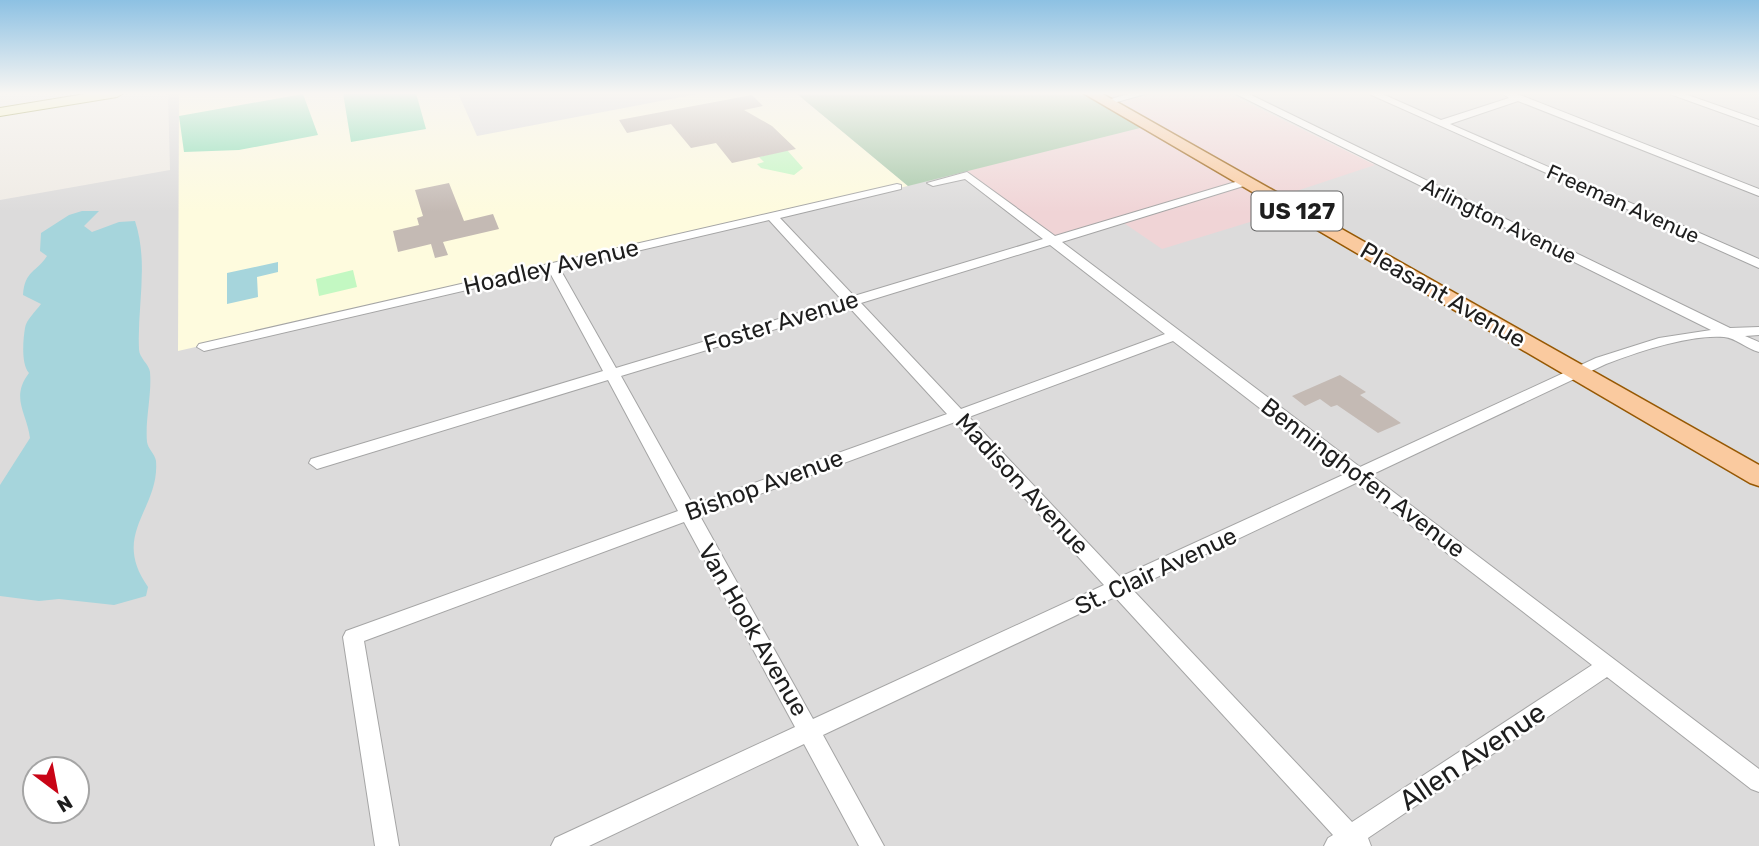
<svg xmlns="http://www.w3.org/2000/svg" width="1759" height="846" font-family="Rubik,sans-serif">
<rect width="100%" height="100%" fill="#efebe5"/>
<path fill="#dcdbdb" fill-rule="evenodd" d="M 168,93 L 1090,93 L 1148,126 L 965,171 L 1118,219 L 1284,210 L 1265,201 L 1374,164 L 1228,93 L 1759,93 L 1759,846 L 0,846 L 0,200 L 170,170 ZM 35,769 L 77,769 L 77,811 L 35,811 Z"/>
<path fill="#f0d4d6" d="M 1098,93 L 1228,93 L 1375,165 L 1266,201 L 1286,211 L 1162,249 L 1118,219 L 1055,238 L 964,170 L 1154,124 Z"/>
<path fill="#fefbde" d="M 179,93 L 458,93 L 477,136 L 703,93 L 796,93 L 908,186 L 178,351 Z"/>
<path fill="#a6c8a8" d="M 796,93 L 1090,93 L 1148,126 L 908,186 Z"/>
<path fill="#c3f8c2" d="M 787,150 L 803,168 L 794,175 L 761,168 L 757,164 L 764,162 L 759,157 Z
M 353,270 L 357,287 L 319,296 L 316,279 Z"/>
<path fill="#84ddb2" d="M 343,93 L 416,93 L 426,129 L 351,142 Z
M 303,94 L 318,135 L 239,150 L 184,152 L 179,116 Z"/>
<path fill="#a6d5dc" d="M 82,211 L 99,211 L 84,226 L 92,232 L 119,222 L 135,221 C 149,263 137,307 139,349 C 139,358 149,364 150,372 C 152,395 145,419 147,442 C 148,449 155,454 156,461 C 160,510 110,533 148,587 L 146,596 L 114,605 L 59,599 L 39,601 L 0,596 L 0,485 L 30,438 C 27,413 10,398 29,373 C 21,364 23,340 25,328 C 26,320 36,311 41,304 L 23,295 C 25,270 36,273 47,256 L 40,251 L 41,233 L 69,215 Z
M 278,262 L 278,272 L 257,277 L 258,297 L 227,304 L 227,273 Z"/>
<path fill="#c4bab4" d="M 752,95 L 763,106 L 744,110 L 772,126 L 796,149 L 732,163 L 716,143 L 691,148 L 671,124 L 627,133 L 619,120 Z
M 449,183 L 464,221 L 493,214 L 499,229 L 443,242 L 448,255 L 435,258 L 431,244 L 398,252 L 393,231 L 419,225 L 417,218 L 423,216 L 415,190 Z
M 1340,375 L 1366,392 L 1360,395 L 1401,423 L 1378,433 L 1337,405 L 1331,407 L 1320,399 L 1305,406 L 1292,396 Z"/>
<g fill="none" stroke-linecap="round" stroke-linejoin="round">
<g stroke="#a5a5a5" stroke-width="2">
<path id="minor" d="M 1131,93 L 1149,93 L 1106,105 L 1101,102 Z
M 1234,93 L 1247,93 L 1730,328 L 1759,327 L 1759,335 L 1745,336 L 1759,342 L 1759,352 C 1747,349 1736,338 1724,337 C 1691,334 1637,352 1606,364 L 1371,475 L 1759,769 L 1759,792 L 1751,789 L 1607,677 L 1368,838 L 1371,846 L 1324,846 L 1328,838 L 1333,835 L 1115,597 L 823,735 L 884,846 L 859,846 L 804,744 L 589,846 L 551,846 L 555,838 L 795,727 L 684,522 L 364,641 L 399,846 L 375,846 L 343,637 L 346,631 L 678,511 L 608,380 L 317,469 L 309,463 L 311,459 L 603,371 L 549,271 L 204,351 L 197,347 L 199,344 L 897,184 L 901,185 L 901,189 L 780,218 L 854,296 L 1043,239 L 965,179 L 933,186 L 927,183 L 967,172 L 1055,236 L 1242,180 L 1250,180 L 1250,184 L 1062,242 L 1360,467 L 1596,358 L 1659,338 L 1711,330 ZM 769,220 L 842,300 L 616,368 L 560,269 ZM 1050,245 L 1165,334 L 961,409 L 861,303 ZM 849,307 L 947,414 L 693,505 L 621,376 ZM 1173,341 L 1345,474 L 1120,577 L 969,417 ZM 955,422 L 1104,585 L 813,719 L 700,516 ZM 1356,483 L 1592,665 L 1352,822 L 1132,589 Z
M 1367,93 L 1380,93 L 1441,120 L 1509,98 L 1501,93 L 1515,93 L 1759,189 L 1759,196 L 1518,101 L 1450,124 L 1759,259 L 1759,268 Z
M 1667,93 L 1682,93 L 1759,120 L 1759,126 Z"/>
</g>
<g stroke="#727407" stroke-width="2">
<path id="secondary" d="M 91,93 L 124,93 L 117,97 L 0,116 L 0,108 Z"/>
</g>
<g stroke="#965803" stroke-width="3">
<path id="primary" d="M 1083,93 L 1101,93 L 1759,465 L 1759,486 L 1750,483 Z"/>
</g>
<use href="#minor" fill="#fff" fill-rule="evenodd"/>
<use href="#secondary" fill="#f8f6ba" fill-rule="evenodd"/>
<use href="#primary" fill="#faca9f" fill-rule="evenodd"/>
</g>
<linearGradient id="sky" x2="0" y2="1"><stop stop-color="#8dc1e3"/><stop offset="0.44" stop-color="#f8f6f3"/><stop offset="1" stop-color="#f8f6f3" stop-opacity="0"/></linearGradient>
<rect width="1759" height="212" fill="url(#sky)"/>
<g text-anchor="middle" stroke-width="5" stroke-linejoin="round" paint-order="stroke">
<g font-size="21" fill="#1e1e1e" stroke="#fff">
<text transform="translate(1623 204) rotate(24)" y="7">Freeman Avenue</text>
<text transform="translate(1499 221) rotate(26)" y="7">Arlington Avenue</text>
</g>
<rect fill="#fff" stroke="#626262" stroke-width="2" x="1251.5" y="191.5" width="91" height="39" rx="5"/>
<g font-size="23" font-weight="bold" fill="#1e1e1e">
<text x="1297" y="219">US 127</text>
</g>
<g font-size="24" fill="#1e1e1e" stroke="#fff">
<text transform="translate(551 267) rotate(-13)" y="8">Hoadley Avenue</text>
<text transform="translate(1443 295) rotate(30)" y="8">Pleasant Avenue</text>
<text transform="translate(781 322) rotate(-17)" y="8">Foster Avenue</text>
<text transform="translate(1363 478) rotate(37)" y="8">Benninghofen Avenue</text>
<text transform="translate(1022 484) rotate(47)" y="8">Madison Avenue</text>
<text transform="translate(764 485) rotate(-20)" y="8">Bishop Avenue</text>
<text transform="translate(1156 571) rotate(-25)" y="8">St. Clair Avenue</text>
<text transform="translate(753 630) rotate(60)" y="8">Van Hook Avenue</text>
</g>
<g font-size="28" fill="#1e1e1e" stroke="#fff">
<text transform="translate(1472 756) rotate(-34)" y="10">Allen Avenue</text>
</g>
</g>
<g transform="translate(56 790) rotate(148)"><circle r="33" fill="#ffffff" stroke="#a5a5a5" stroke-width="2"/>
<path d="M0-5L12 26L0 18L-12 26Z" fill="#c90416"/>
<text y="-10" font-size="19" font-weight="bold" text-anchor="middle" fill="#1e1e1e">N</text>
</g>
</svg>
